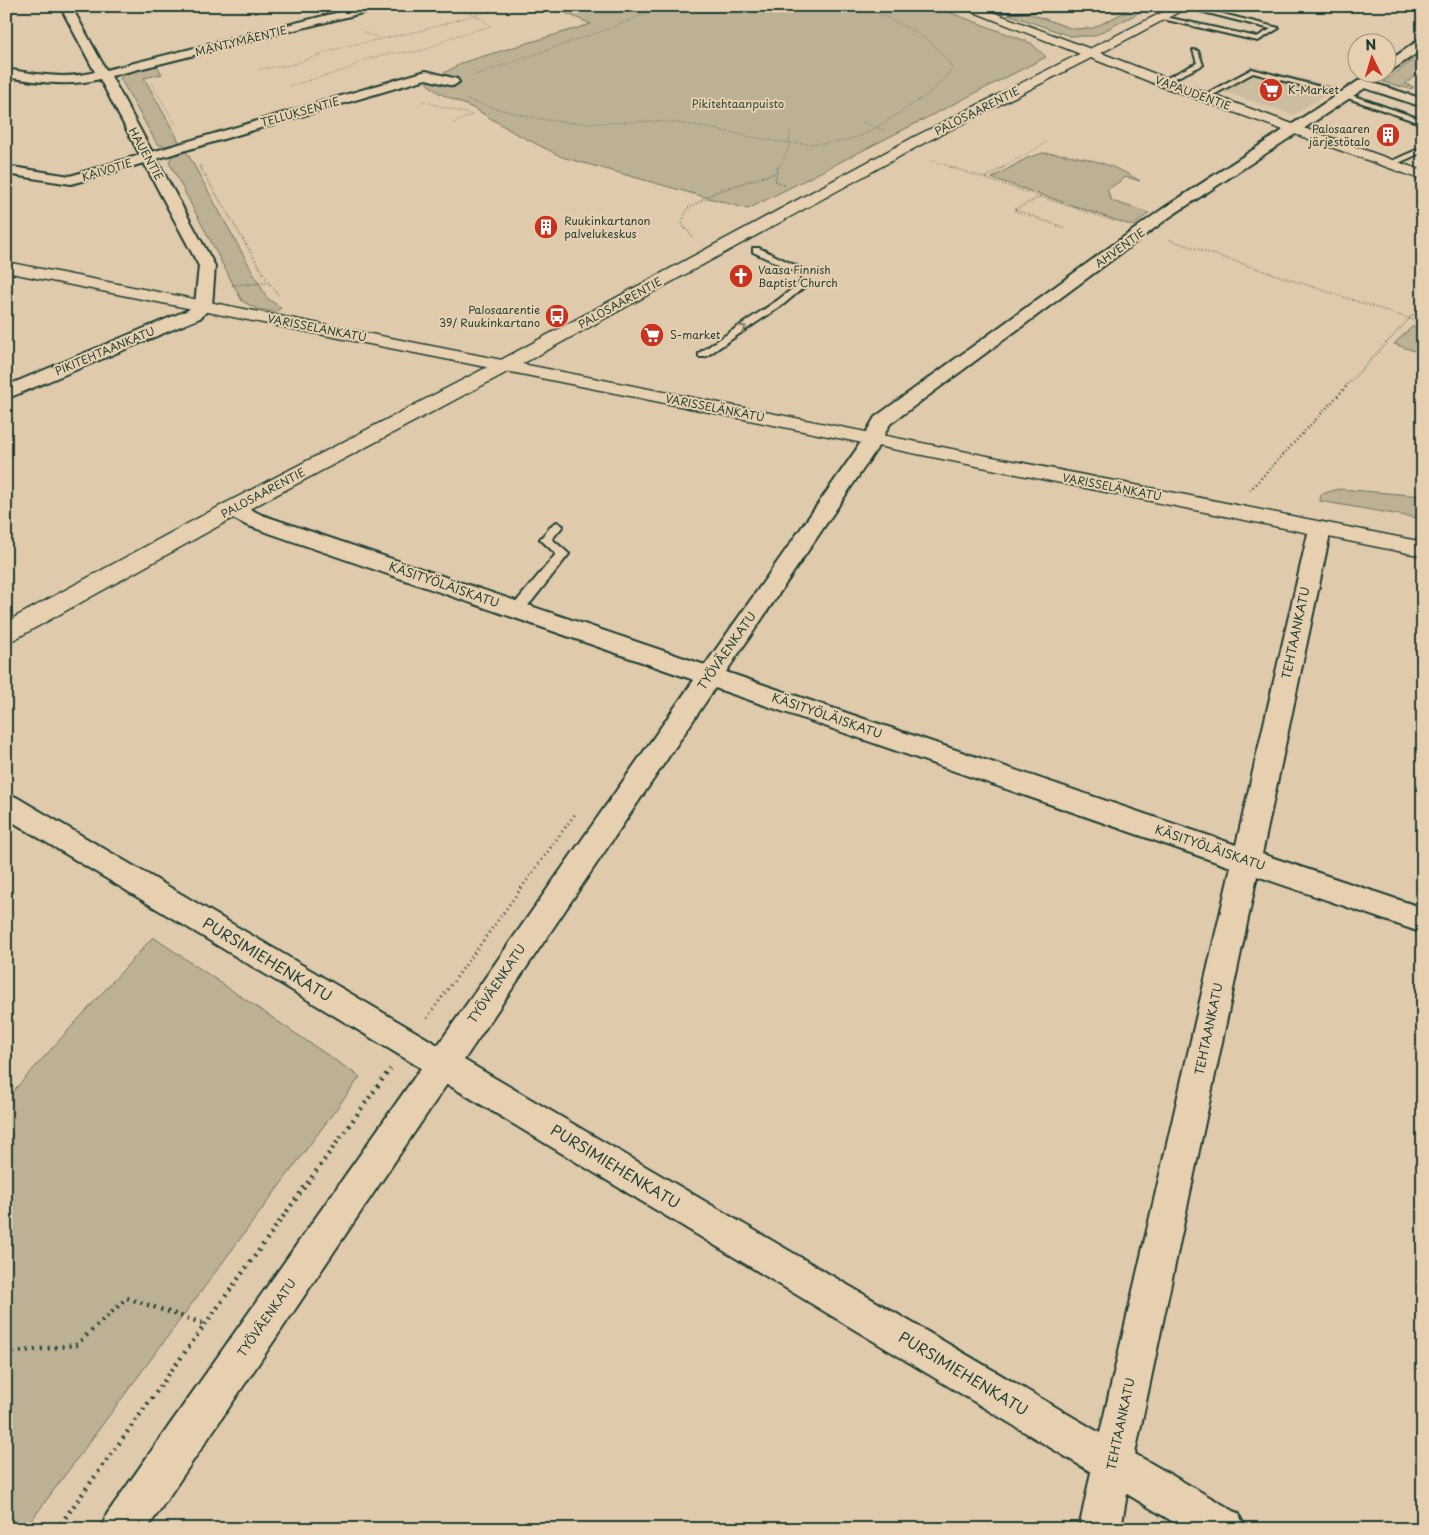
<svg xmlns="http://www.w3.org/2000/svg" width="1429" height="1535" font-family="'Playpen Sans',sans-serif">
<rect width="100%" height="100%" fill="#dfcaab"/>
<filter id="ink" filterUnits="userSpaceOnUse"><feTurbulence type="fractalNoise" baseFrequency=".02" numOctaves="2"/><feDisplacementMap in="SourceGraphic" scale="10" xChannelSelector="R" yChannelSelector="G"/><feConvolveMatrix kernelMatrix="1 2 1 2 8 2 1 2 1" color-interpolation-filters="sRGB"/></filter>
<g filter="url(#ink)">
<path fill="#cdbda0" d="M 1255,67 L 1338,87 L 1294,115 L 1221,91 Z"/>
<path fill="#bcb095" stroke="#6e7664" d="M 575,6 L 933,6 L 1031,43 L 1046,57 L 748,209 L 562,157 L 513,132 L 477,110 L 439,93 L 426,83 L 464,62 L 591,24 L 563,12 Z
M 1144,10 L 1094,36 L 1070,36 L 1008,14 L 1028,13 L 1073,29 L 1093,28 L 1123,13 Z
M 1417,57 L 1423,58 L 1423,70 L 1405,84 L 1414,87 L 1411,89 L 1383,82 Z
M 157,66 L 162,74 L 144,78 L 180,143 L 165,146 L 157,144 L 120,78 L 124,74 Z
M 185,149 L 267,298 L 281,308 L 275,312 L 257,309 L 242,301 L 169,162 L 173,154 Z
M 1043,153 C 1076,154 1112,163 1140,181 L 1126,177 L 1107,190 L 1112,201 L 1149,213 L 1133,226 L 992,178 L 1027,158 Z
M 1413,326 L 1423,329 L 1423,354 L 1394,344 Z
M 1339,489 L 1423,496 L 1423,519 L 1320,501 L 1321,494 Z
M 153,937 L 360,1077 L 25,1529 L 6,1529 L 6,1099 Z"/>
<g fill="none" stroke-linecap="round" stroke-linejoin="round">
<g stroke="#1f3d34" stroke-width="4">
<path id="service" d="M 1076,6 L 1130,7 L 1127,9 L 974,12 L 971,10 L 974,8 Z
M 1180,6 L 1191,6 L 1279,28 L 1258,41 L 1158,18 L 1161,16 L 1257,37 L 1271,29 Z
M 1410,6 L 1423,7 L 1423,11 L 1410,8 Z
M 1193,50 L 1198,51 L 1203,65 L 1165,83 L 1161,83 L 1161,81 L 1197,63 Z
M 1252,69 L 1348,94 L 1423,120 L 1423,124 L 1342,96 L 1253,73 L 1208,98 L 1203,97 L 1211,91 Z
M 1423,147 L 1423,152 L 1392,166 L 1385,164 Z
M 753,248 L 759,248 L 807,271 L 810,282 L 784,304 L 705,357 L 699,357 L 699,353 L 778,300 L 802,281 L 800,274 L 753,252 Z
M 557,522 L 563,526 L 552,539 L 569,554 L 532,601 L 520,613 L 512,613 L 510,610 L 512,607 L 556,554 L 540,539 L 553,524 Z"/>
</g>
<g stroke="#1f3d34" stroke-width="4">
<path id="minor" d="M 60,6 L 71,6 L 106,70 L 364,6 L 383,6 L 382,8 L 111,76 L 152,152 L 426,71 L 457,79 L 459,82 L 453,86 L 426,79 L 156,159 L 215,266 L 212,306 L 200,318 L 6,399 L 6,386 L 188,310 L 195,304 L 199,266 L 144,163 L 71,184 L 6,174 L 6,166 L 70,176 L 140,155 L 100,79 C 68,87 39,82 6,77 L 6,69 C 36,74 65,80 95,72 Z
M 1419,40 L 1423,40 L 1423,49 L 1373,83 L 1423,99 L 1423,107 L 1365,88 L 1171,216 L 890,424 L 876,450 L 726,672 L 1236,845 L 1309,529 L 1312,524 L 1320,522 L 1328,524 L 1331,529 L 1262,854 L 1423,908 L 1423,933 L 1257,876 L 1135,1454 L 1239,1514 L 1245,1529 L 1185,1529 L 1127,1494 L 1121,1529 L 1079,1529 L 1091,1472 L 447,1084 L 147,1529 L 101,1529 L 107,1514 L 421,1068 L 6,818 L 6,794 L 16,797 L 438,1045 L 694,680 L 246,525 L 225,514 L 221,509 L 225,504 C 238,501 249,509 262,515 L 705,665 L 856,450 L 875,417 L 1161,210 L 1372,72 L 1386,72 L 1386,63 ZM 715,688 L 1231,867 L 1100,1433 L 464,1060 Z"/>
</g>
<g stroke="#1f3d34" stroke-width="3">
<path id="tertiary" d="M 959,6 L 976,6 L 1096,51 L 1098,54 L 1096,57 L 1088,57 Z
M 6,262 L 1423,542 L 1423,556 L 506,371 L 6,272 Z"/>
</g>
<g stroke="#1f3d34" stroke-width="3">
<path id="secondary" d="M 1175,6 L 1190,6 L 1101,53 L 1168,79 L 1423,171 L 1423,180 L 1158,85 L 1091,58 L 924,143 L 513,369 L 240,514 L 15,639 L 6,641 L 6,622 L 224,504 L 499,361 L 914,137 Z"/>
</g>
<path stroke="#1f3d34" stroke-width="1" stroke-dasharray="0.5 2" stroke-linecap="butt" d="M 364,32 L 378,38
M 260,69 L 291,65 L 342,47 L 420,31 L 474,15 L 453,6
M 473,76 L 602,31 L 665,6
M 151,83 L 176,125
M 289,86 L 349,69 L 358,62 L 390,53 L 416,52 L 430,48 L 449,38 L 490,26 L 487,22 L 474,15 L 514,6
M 467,100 C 504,111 542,122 581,123 C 610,124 639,120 668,122 C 732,127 799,159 862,135 C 876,129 889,120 901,112 C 921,99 939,88 952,68 C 931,32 897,25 863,6
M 422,101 L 472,115 L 452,124
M 863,122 L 886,131
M 930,160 L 955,168
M 199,165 L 201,168
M 778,168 L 789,149 L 790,130
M 1002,168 L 1047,142"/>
<path stroke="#1f3d34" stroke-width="2" stroke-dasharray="0.5 2.5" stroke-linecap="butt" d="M 200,167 L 269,283
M 778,167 L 775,181 L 786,186
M 951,167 L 1114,221
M 985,178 L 1004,167
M 1040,197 L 1014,210 L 1065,228
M 692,236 L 682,224 L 687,209 L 718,191 L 775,173
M 1170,240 L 1423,323
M 232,285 L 269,283 L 279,296
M 1345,387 L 1423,304"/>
<path stroke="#1f3d34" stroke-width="2.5" stroke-dasharray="1 3" stroke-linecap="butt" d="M 1250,490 L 1347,386"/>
<path stroke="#1f3d34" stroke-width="3" stroke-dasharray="1 4" stroke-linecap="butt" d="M 427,1018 L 575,814"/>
<path stroke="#1f3d34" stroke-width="4.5" stroke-dasharray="2 5" stroke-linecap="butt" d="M 6,1353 L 76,1345 L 127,1298 L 205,1324
M 57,1529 L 390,1069"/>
<use href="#service" fill="#e7d0b0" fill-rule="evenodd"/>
<use href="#minor" fill="#e7d0b0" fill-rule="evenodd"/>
<use href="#tertiary" fill="#e7d0b0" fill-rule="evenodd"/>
<use href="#secondary" fill="#e7d0b0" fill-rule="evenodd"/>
</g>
<defs><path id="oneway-chevron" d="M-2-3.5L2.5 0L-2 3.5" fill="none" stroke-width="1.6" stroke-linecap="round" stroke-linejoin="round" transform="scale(1.25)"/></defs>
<use stroke="#797f6c" href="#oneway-chevron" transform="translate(743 328) rotate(-34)"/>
</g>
<defs>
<g id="supermarket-disc" transform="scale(1.25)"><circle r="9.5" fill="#c8321e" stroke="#e7d0b0"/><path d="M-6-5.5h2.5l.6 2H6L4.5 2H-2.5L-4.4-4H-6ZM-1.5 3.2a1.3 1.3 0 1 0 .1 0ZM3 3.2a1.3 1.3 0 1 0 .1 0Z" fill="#fff"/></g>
<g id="building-disc" transform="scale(1.25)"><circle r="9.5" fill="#c8321e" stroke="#e7d0b0"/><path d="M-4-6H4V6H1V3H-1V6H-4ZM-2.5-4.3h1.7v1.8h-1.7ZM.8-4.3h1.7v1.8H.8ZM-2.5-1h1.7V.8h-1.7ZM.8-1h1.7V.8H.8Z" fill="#fff"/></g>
<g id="church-disc" transform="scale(1.25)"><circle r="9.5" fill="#c8321e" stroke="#e7d0b0"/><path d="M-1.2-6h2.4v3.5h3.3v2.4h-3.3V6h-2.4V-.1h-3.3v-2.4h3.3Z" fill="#fff"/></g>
<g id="bus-disc" transform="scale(1.25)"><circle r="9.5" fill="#c8321e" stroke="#e7d0b0"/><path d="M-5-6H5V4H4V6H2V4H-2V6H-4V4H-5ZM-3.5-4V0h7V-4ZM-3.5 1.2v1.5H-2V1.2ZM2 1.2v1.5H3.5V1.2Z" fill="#fff"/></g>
</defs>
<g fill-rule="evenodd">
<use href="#supermarket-disc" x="1271" y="90"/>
<use href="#building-disc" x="1388" y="135"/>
<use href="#building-disc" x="546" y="227"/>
<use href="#church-disc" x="741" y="276"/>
<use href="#bus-disc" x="557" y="316"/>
<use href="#supermarket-disc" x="652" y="335"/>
</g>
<g text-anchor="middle" stroke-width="4" stroke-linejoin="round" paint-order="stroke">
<g font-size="11" fill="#1f3d34" stroke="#e7d0b0">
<text transform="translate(241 41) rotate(-14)" y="4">MÄNTYMÄENTIE</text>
<text transform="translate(1193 93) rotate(20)" y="4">VAPAUDENTIE</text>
<text transform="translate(977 111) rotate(-27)" y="4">PALOSAARENTIE</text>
<text transform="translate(300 112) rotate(-16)" y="4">TELLUKSENTIE</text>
<text transform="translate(146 154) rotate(61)" y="4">HAUENTIE</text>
<text transform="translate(107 170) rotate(-17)" y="4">KAIVOTIE</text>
<text transform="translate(1120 248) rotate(-36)" y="4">AHVENTIE</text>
<text transform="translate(620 303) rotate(-29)" y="4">PALOSAARENTIE</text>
<text transform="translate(317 328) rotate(11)" y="4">VARISSELÄNKATU</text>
<text transform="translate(105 351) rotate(-23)" y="4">PIKITEHTAANKATU</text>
<text transform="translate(715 408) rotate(11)" y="4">VARISSELÄNKATU</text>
<text transform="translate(1112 487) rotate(11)" y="4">VARISSELÄNKATU</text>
<text transform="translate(263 493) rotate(-28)" y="4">PALOSAARENTIE</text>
</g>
<g font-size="11" fill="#1f3d34" stroke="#e7d0b0" text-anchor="start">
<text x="1288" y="94">K-Market</text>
<text x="1370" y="133" text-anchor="end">Palosaaren<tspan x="1370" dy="13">järjestötalo</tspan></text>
<text x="564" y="225">Ruukinkartanon<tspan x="564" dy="13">palvelukeskus</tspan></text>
<text x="758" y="274">Vaasa Finnish<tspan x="758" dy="13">Baptist Church</tspan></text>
<text x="540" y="314" text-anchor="end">Palosaarentie<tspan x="540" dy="13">39/ Ruukinkartano</tspan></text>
<text x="670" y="339">S-market</text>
</g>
<g font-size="11" fill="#2f483e" stroke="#e7d0b0">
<text x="738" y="108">Pikitehtaanpuisto</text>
</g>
<g font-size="12" fill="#1f3d34" stroke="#e7d0b0">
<text transform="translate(444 585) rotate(19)" y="4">KÄSITYÖLÄISKATU</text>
<text transform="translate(1296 633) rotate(-78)" y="4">TEHTAANKATU</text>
<text transform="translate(727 651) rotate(-55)" y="4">TYÖVÄENKATU</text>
<text transform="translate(827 716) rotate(19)" y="4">KÄSITYÖLÄISKATU</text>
<text transform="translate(1210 848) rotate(19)" y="4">KÄSITYÖLÄISKATU</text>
<text transform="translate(497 984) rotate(-56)" y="4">TYÖVÄENKATU</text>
<text transform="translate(1209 1029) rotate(-78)" y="4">TEHTAANKATU</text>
<text transform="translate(267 1318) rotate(-55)" y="4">TYÖVÄENKATU</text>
<text transform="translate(1121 1424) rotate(-78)" y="4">TEHTAANKATU</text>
</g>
<g font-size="15" fill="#1f3d34" stroke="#e7d0b0">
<text transform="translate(267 960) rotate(31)" y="5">PURSIMIEHENKATU</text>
<text transform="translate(615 1167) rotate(31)" y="5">PURSIMIEHENKATU</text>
<text transform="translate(963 1374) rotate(31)" y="5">PURSIMIEHENKATU</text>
</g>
</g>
<rect width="1429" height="1535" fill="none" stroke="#e7d0b0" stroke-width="25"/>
<rect x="12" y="12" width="1404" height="1510" fill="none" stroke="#1f3d34" stroke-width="2" filter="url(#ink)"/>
<g transform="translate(1372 58) rotate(355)"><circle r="24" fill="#e7d0b0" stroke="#97957e"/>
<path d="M0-4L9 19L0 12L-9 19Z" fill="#c8321e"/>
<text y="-8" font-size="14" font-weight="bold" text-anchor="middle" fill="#1f3d34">N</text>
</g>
</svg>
